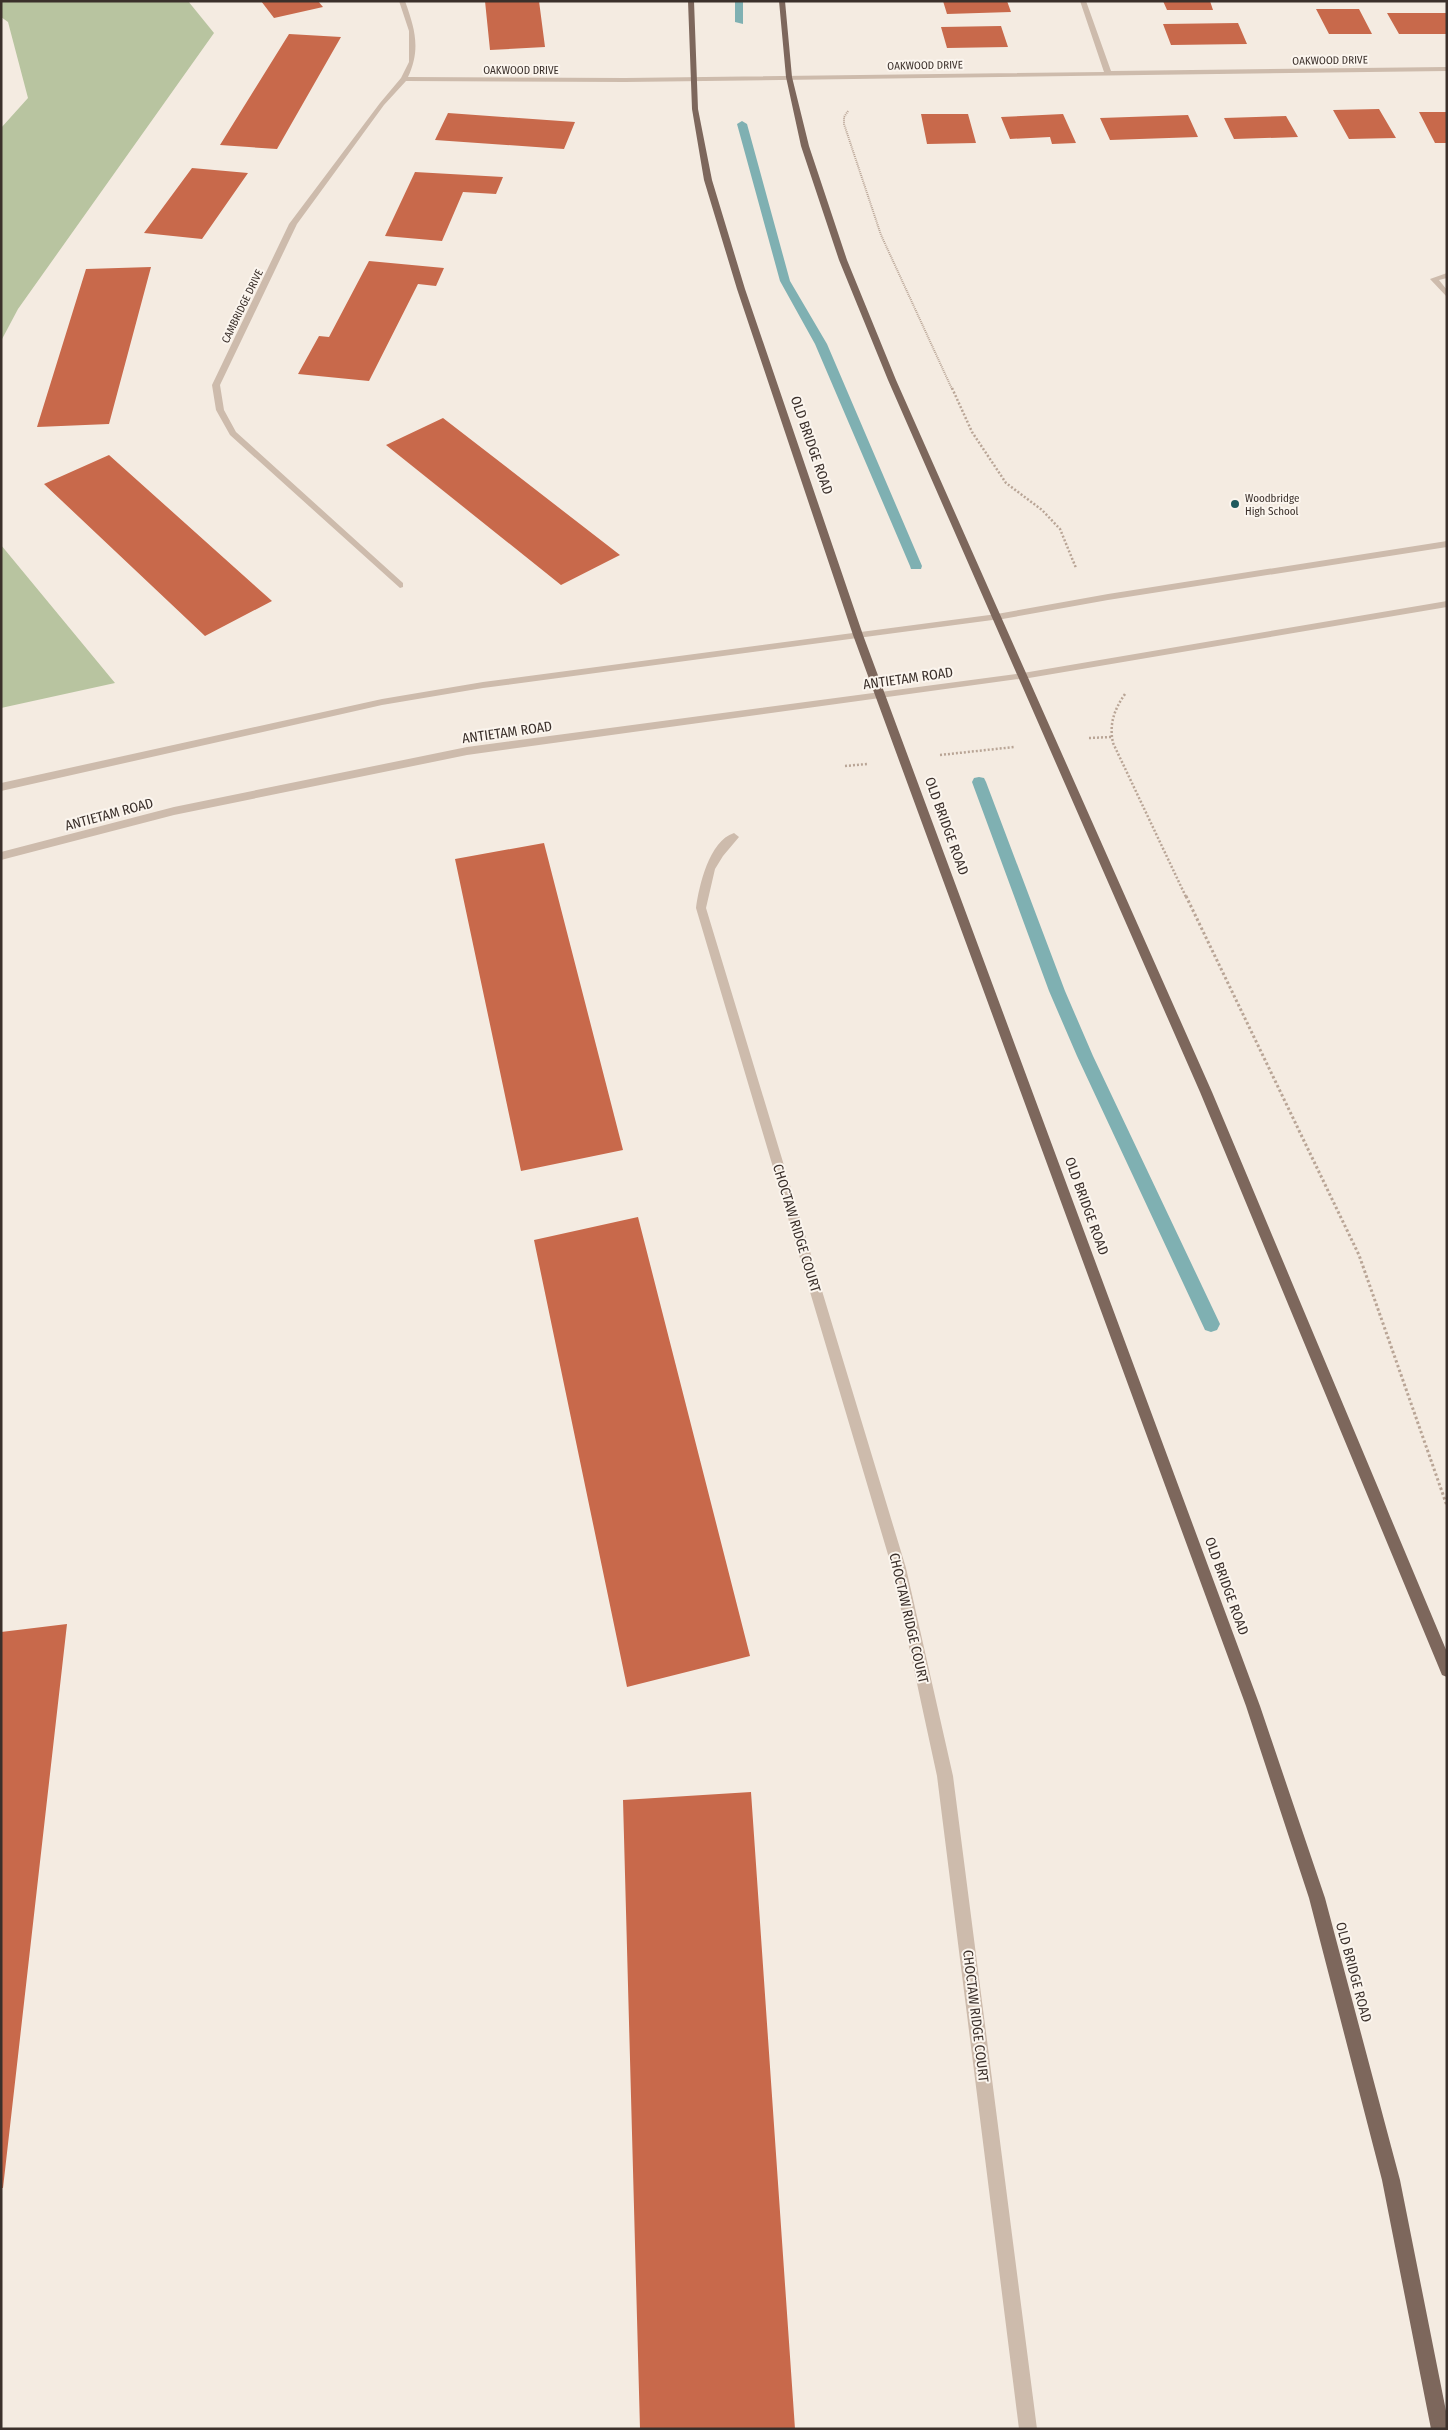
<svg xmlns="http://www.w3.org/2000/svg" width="1448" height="2430" font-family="'Fira Sans Condensed',sans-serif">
<rect width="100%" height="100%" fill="#f4ebe1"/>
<path fill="#b8c4a0" d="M 1,1 L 188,1 L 214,33 L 18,309 L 1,341 L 1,128 L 28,98 L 8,22 L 1,17 Z
M 1,545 L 115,683 L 1,708 Z"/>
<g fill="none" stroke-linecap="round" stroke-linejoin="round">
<path fill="#7fb0b2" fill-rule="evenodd" d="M 735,1 L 743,1 L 743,24 L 735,22 Z
M 742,121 L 747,124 L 790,281 L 827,344 L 922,566 L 921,569 L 911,569 L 910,566 L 815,344 L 780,281 L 737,124 Z
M 979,777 L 984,778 L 986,782 L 1065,991 L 1093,1056 L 1220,1324 L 1217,1330 L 1211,1332 L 1205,1330 L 1077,1056 L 1049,991 L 972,782 L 974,778 Z"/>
</g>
<path fill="#c8694b" d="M 261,1 L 318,1 L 323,7 L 274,18 Z
M 485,1 L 539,1 L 545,47 L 490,50 Z
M 943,1 L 1007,1 L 1011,12 L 947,14 Z
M 1163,1 L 1210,1 L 1213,10 L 1167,10 Z
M 1316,9 L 1359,9 L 1372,34 L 1329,34 Z
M 1387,13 L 1447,13 L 1447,34 L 1399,34 Z
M 1238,23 L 1247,44 L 1171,45 L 1163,24 Z
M 1001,26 L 1008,47 L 947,48 L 941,27 Z
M 289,34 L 341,37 L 277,149 L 220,145 Z
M 1379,109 L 1396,138 L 1349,139 L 1333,110 Z
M 1419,112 L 1447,112 L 1447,143 L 1435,143 Z
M 448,113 L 575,122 L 564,149 L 435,140 Z
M 921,114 L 968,114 L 976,143 L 927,144 Z
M 1063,114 L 1076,143 L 1052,144 L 1050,137 L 1010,139 L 1001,117 Z
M 1188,115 L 1198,137 L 1110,140 L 1100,118 Z
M 1286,116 L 1298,137 L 1234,139 L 1224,118 Z
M 192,168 L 248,173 L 202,239 L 144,233 Z
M 415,172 L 503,177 L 496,194 L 463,192 L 442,241 L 385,236 Z
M 369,261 L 444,268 L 436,286 L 418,284 L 369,381 L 298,374 L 319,336 L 329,337 Z
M 151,267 L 109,424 L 37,427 L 86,269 Z
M 443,418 L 620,555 L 561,585 L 386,445 Z
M 109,455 L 272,601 L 205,636 L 44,484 Z
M 544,843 L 623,1150 L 521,1171 L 455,859 Z
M 638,1217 L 750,1656 L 627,1687 L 534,1240 Z
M 67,1624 L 3,2188 L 1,2188 L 1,1632 Z
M 751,1792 L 795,2429 L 640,2429 L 623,1800 Z"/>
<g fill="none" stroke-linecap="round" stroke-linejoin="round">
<path stroke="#b9a596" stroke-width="2" stroke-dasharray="1 1" stroke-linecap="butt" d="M 848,111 L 844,117 L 844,124 L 881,235 L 952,389"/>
<path stroke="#b9a596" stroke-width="2.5" stroke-dasharray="2 2" stroke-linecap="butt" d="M 952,388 L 972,432 L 1006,483 L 1042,510 L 1060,529 L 1076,568
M 1125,694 C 1114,710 1109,724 1113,743 L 1186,897
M 1089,738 L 1111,737
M 940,755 L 1014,747
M 845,766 L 867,764"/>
<path stroke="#b9a596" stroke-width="3" stroke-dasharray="2.5 2.5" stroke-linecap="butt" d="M 1186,896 L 1359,1255 L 1447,1506"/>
<path fill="#cdbbac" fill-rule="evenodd" d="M 1447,273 L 1447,278 L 1439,280 L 1447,290 L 1447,297 L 1430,279 Z
M 1447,541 L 1447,547 L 1108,600 L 997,620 L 992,617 L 997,614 L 1108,594 Z
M 1447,601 L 1447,607 L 1023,679 L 1018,676 L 1023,673 Z"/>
<path fill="#cdbbac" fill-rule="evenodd" d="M 399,1 L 405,1 C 415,29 421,49 408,77 L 625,78 L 1104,72 L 1080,1 L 1086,1 L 1111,71 L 1447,67 L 1447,71 L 625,82 L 406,81 L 384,105 L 297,224 L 220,385 L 224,410 L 236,432 L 403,583 L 403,587 L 400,588 L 230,435 L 216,410 L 212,385 L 289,224 L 380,103 L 401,78 L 409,62 L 409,31 Z
M 734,833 L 739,837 L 723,856 L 715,869 L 706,908 L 906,1568 L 953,1776 L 1037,2429 L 1019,2429 L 937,1776 L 892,1568 L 696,908 C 699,886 709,841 734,833 Z"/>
<path fill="#cdbbac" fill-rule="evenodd" d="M 997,614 L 1000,615 L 1000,619 L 483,688 L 382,705 L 1,791 L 1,783 L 382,699 L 483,682 Z
M 1023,673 L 1028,676 L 1026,678 L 467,755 L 174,815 L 1,860 L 1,852 L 174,807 L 467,747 Z"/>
<path fill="#7d675c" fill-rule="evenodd" d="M 688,1 L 694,1 L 698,109 L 712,180 L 745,289 L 863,635 L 1260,1706 L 1325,1898 L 1400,2180 L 1447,2416 L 1447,2429 L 1431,2429 L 1382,2180 L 1309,1898 L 1246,1706 L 853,635 L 737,289 L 704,180 L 692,109 Z
M 779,1 L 785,1 L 792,77 L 809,146 L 847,260 L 896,380 L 1212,1092 L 1447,1652 L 1447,1677 L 1442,1675 L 1200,1092 L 888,380 L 839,260 L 801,146 L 786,77 Z"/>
</g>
<circle fill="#1f5a5e" stroke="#fbf5ee" stroke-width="2" cx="1235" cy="504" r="5"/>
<g text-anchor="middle" stroke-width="4" stroke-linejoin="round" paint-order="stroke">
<g font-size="11" fill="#3b302b" stroke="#fbf5ee">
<text transform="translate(1330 60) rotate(-1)" y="4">OAKWOOD DRIVE</text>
<text transform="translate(925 65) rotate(-1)" y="4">OAKWOOD DRIVE</text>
<text x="521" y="74">OAKWOOD DRIVE</text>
<text transform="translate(242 306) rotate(-64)" y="4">CAMBRIDGE DRIVE</text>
</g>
<g font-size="11" fill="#3b302b" stroke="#fbf5ee" text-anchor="start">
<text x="1245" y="502">Woodbridge<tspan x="1245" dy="13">High School</tspan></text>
</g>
<g font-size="14" fill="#3b302b" stroke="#fbf5ee">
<text transform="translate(812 445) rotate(71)" y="5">OLD BRIDGE ROAD</text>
<text transform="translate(908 678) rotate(-8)" y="5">ANTIETAM ROAD</text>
<text transform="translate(507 732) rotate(-8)" y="5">ANTIETAM ROAD</text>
<text transform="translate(109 814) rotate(-15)" y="5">ANTIETAM ROAD</text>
<text transform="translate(947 826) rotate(70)" y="5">OLD BRIDGE ROAD</text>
<text transform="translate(1087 1206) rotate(70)" y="5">OLD BRIDGE ROAD</text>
<text transform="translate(797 1228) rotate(73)" y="5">CHOCTAW RIDGE COURT</text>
<text transform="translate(1227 1586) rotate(70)" y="5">OLD BRIDGE ROAD</text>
<text transform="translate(909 1618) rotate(77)" y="5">CHOCTAW RIDGE COURT</text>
<text transform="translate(1354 1972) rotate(75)" y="5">OLD BRIDGE ROAD</text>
<text transform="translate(976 2016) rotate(83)" y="5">CHOCTAW RIDGE COURT</text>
</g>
</g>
<rect width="1448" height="2430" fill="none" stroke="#3b302b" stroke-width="5"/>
</svg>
